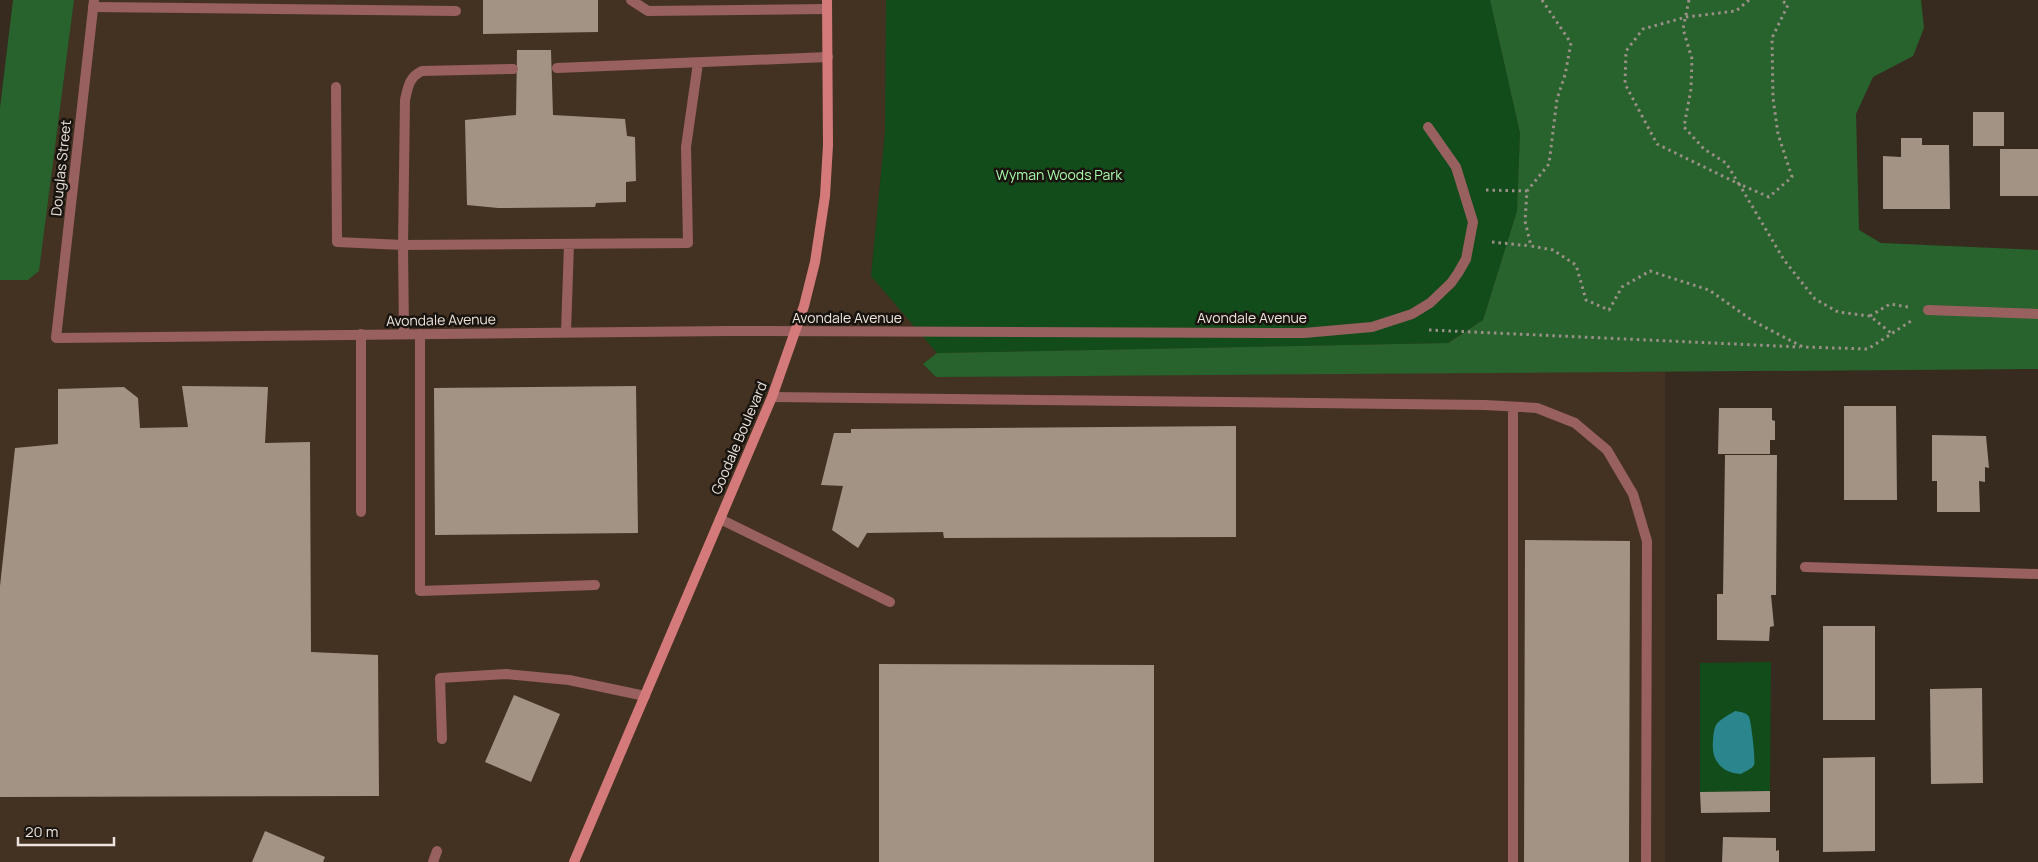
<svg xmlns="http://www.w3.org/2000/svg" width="2038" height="862" font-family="Manrope,sans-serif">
<rect width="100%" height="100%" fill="#372b1f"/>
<path fill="#433222" d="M 74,0 L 886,0 L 885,132 L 871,276 L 937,353 L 923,364 L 936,377 L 1665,371 L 1665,862 L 0,862 L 0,280 L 28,280 L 39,271 Z"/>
<path fill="#124c1a" d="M 886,0 L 1490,0 L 1520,133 L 1517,211 L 1483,320 L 1447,343 L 937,353 L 871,276 L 885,132 Z
M 1771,662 L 1770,791 L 1700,792 L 1700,663 Z"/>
<path fill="#28632d" d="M 13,0 L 74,0 L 39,271 L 28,280 L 0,280 L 0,108 Z
M 1490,0 L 1921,0 L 1924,28 L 1913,56 L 1873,77 L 1856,114 L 1859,230 L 1881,243 L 2038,250 L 2038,369 L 936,377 L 923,364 L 937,353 L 1448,343 L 1483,320 L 1517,211 L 1520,133 Z"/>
<path fill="#2a858c" d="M 1735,711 C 1740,712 1746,712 1749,717 C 1751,720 1756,762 1754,765 C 1752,769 1745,771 1741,774 C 1721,773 1711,760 1713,741 C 1713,736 1714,729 1716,725 C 1720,719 1729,715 1735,711 Z"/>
<path fill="#a29385" d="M 483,0 L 598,0 L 598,32 L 483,34 Z
M 517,50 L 551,50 L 553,115 L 625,119 L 627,136 L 635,137 L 636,181 L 626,182 L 626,202 L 596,203 L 595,207 L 498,208 L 467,205 L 465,120 L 516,115 Z
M 1973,112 L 2004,112 L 2004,146 L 1973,146 Z
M 1901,138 L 1922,138 L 1922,145 L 1949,145 L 1950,209 L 1883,209 L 1883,156 L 1901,157 Z
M 2000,149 L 2038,149 L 2038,196 L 2000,196 Z
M 182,386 L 268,387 L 265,443 L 310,442 L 311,652 L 378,655 L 379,796 L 0,797 L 0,586 L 15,448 L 58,444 L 58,389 L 124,387 L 138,398 L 140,428 L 188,427 Z
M 636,386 L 638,533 L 435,535 L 434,388 Z
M 1844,406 L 1896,406 L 1897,500 L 1844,500 Z
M 1719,408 L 1772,408 L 1772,420 L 1775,421 L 1775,440 L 1770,440 L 1770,454 L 1718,454 Z
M 1236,426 L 1236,537 L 944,538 L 943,532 L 867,533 L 858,548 L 832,530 L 843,486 L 821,485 L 834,433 L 851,433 L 851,429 Z
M 1932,435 L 1986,436 L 1989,468 L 1985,467 L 1985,482 L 1979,481 L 1980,512 L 1937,512 L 1937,481 L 1932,481 Z
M 1725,455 L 1777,455 L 1776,595 L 1771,595 L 1774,626 L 1770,627 L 1769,641 L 1717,640 L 1717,594 L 1723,594 Z
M 1525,540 L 1630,541 L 1629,862 L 1524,862 Z
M 1823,626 L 1875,626 L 1875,720 L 1823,720 Z
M 879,664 L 1154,665 L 1154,862 L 879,862 Z
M 1982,688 L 1983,783 L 1931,784 L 1930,689 Z
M 514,695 L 560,714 L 531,782 L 485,762 Z
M 1875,757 L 1875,851 L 1823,852 L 1823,758 Z
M 1770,791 L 1770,812 L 1701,813 L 1700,792 Z
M 265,831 L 325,857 L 323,862 L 252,862 Z
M 1723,837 L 1776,838 L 1776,851 L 1779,850 L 1779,862 L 1722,862 Z"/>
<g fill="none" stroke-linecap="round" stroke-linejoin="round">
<path stroke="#9a9087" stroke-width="3" stroke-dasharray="2.5 4" stroke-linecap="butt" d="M 1542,0 L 1571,43 L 1565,75 L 1557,99 L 1549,164 L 1527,191 L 1525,221 L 1531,246 L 1553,250 L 1576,265 L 1586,300 L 1609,310 L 1622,287 L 1650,271 L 1709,290 L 1753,321 L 1803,347 L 1868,349 L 1911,321
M 1689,0 L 1683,29 L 1692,59 L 1691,89 L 1684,127 L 1704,149 L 1726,163 L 1739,184 L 1769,197 L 1792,177 L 1778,134 L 1773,98 L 1772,38 L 1788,5 L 1781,0
M 1749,0 L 1736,11 L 1686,17 L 1643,29 L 1626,51 L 1625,84 L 1657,144 L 1739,184 L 1784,260 L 1815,299 L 1838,312 L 1870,316 L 1891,333
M 1486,190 L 1527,191
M 1492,242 L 1531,246
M 1870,316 L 1890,304 L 1908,307
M 1429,330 L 1800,347"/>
<path stroke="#98605f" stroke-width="10" d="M 631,0 L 648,11 L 827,9
M 93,7 L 456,11
M 557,68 L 828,57
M 336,87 L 337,242 L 403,245 L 405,100 C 408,87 409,77 422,71 L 513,69
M 1928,310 L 2038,314
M 566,332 L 569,244
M 361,334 L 361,512
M 404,334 L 403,245 L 688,243 L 686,147 L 698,63
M 420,334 L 420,591 L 595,585
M 772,397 L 1485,405 L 1537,408 L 1575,423 L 1607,450 L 1633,494 L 1647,541 L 1646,862
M 1513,407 L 1513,862
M 720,519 L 890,602
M 1805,567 L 2038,574
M 442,739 L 440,678 L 506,674 L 569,680 L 645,696
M 433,862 L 437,851"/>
<path stroke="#98605f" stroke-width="10" d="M 94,0 L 56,338 L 729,331 L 1304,333 L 1372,327 L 1412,314 L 1430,303 L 1451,283 L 1458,273 L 1466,259 L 1473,222 L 1456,167 L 1428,127"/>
<path stroke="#d47a7b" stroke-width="10" d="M 574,862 L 772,397 L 804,306 L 815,262 L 825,196 L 828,145 L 827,0"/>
</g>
<g text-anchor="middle" stroke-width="5" stroke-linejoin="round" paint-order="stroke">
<g font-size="14" fill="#ece4dd" stroke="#1a140f">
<text transform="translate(61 168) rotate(-84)" y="5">Douglas Street</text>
<text x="847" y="323">Avondale Avenue</text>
<text x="1252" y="323">Avondale Avenue</text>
<text transform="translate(441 320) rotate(-1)" y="5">Avondale Avenue</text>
<text transform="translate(739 438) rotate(-67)" y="5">Goodale Boulevard</text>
</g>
<g font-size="14" fill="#a8fbab" stroke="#1a140f">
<text x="1059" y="180">Wyman Woods Park</text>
</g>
</g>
<path d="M18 837v8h96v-8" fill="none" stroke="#ece4dd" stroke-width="2.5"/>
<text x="25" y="837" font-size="15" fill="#ece4dd" stroke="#1a140f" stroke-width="4" paint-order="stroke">20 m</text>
</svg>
